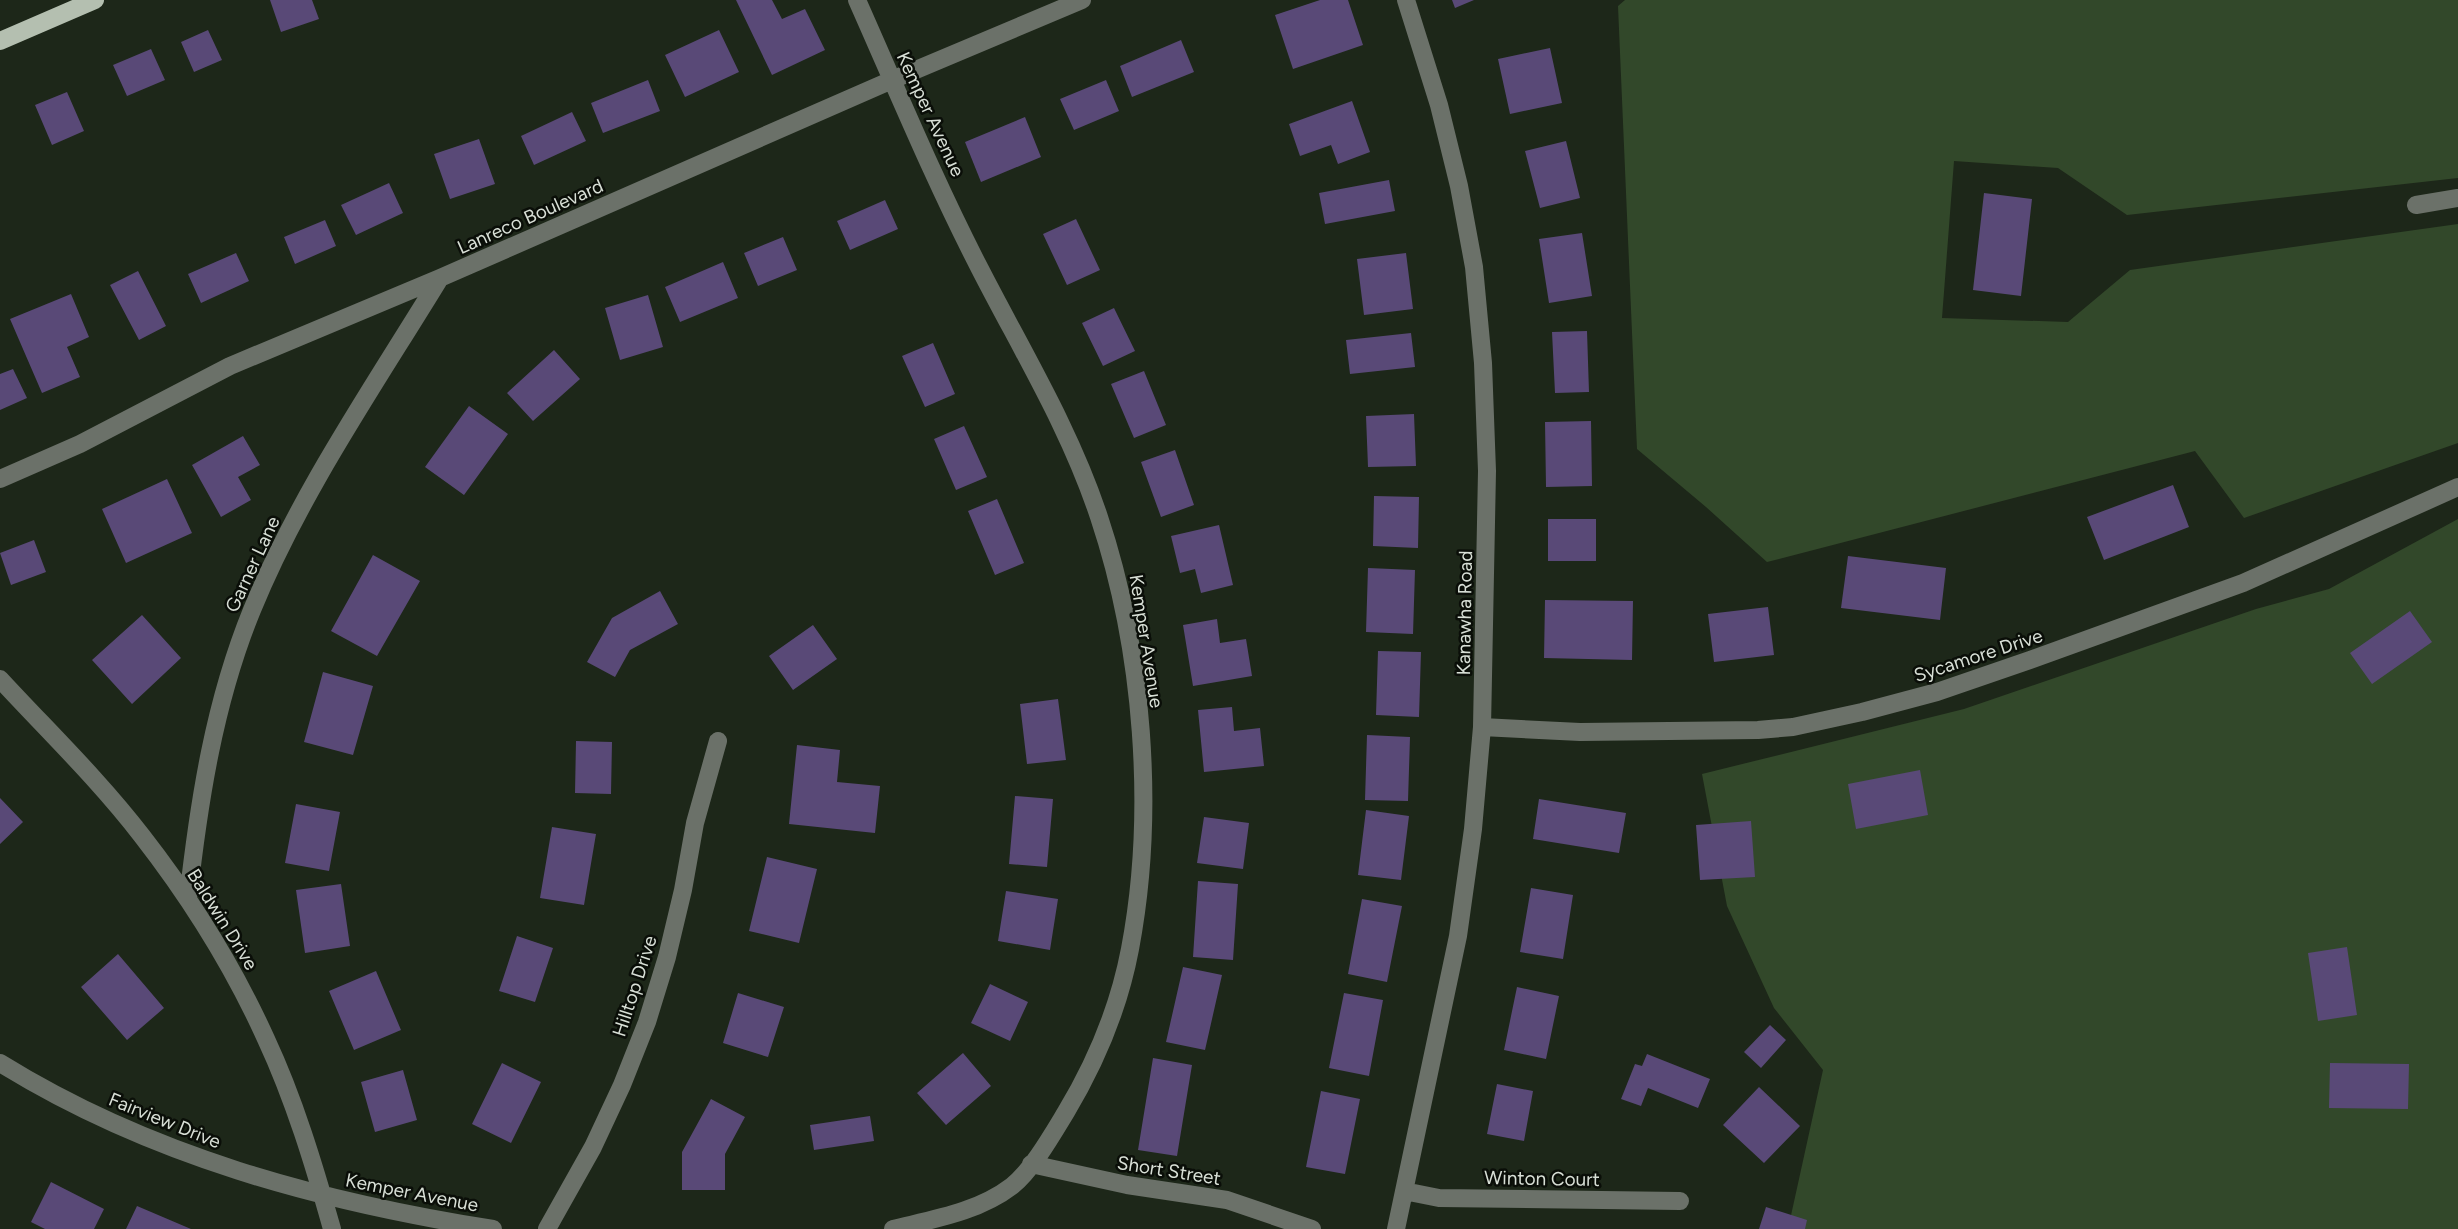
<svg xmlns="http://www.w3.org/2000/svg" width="2458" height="1229" font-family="Figtree,sans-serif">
<rect width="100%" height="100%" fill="#1d2719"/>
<path fill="#32482a" d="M 1625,0 L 2458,0 L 2458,178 L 2127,215 L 2058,168 L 1954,161 L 1942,318 L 2068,322 L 2130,270 L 2458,224 L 2458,443 L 2244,518 L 2195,451 L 1767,562 L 1706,507 L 1637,449 L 1618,6 Z
M 2458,519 L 2458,1229 L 1788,1229 L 1823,1070 L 1774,1008 L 1727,906 L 1702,774 L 1964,709 L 2256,609 L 2329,589 Z"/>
<path fill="#594977" d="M 270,0 L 312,0 L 319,19 L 281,32 Z
M 736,0 L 772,0 L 782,19 L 805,9 L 825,50 L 772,75 Z
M 1320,0 L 1348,0 L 1363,45 L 1293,69 L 1275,15 Z
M 1452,0 L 1474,0 L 1455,8 Z
M 208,30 L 222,60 L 194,72 L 181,42 Z
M 719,30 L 739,72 L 685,97 L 665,55 Z
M 1181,40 L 1194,72 L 1132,97 L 1120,66 Z
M 1550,48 L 1562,103 L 1510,114 L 1498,59 Z
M 151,49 L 165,80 L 127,96 L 113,65 Z
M 648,80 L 660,111 L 603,133 L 591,103 Z
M 1106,80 L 1119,111 L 1074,130 L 1060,99 Z
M 67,92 L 84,131 L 52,145 L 35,105 Z
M 1352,101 L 1370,152 L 1338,164 L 1331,145 L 1300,156 L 1289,124 Z
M 572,112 L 586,141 L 534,165 L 521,136 Z
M 1025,117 L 1041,157 L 981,182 L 965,142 Z
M 479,139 L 495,184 L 450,199 L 434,154 Z
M 1566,141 L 1580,198 L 1540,208 L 1525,151 Z
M 1389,180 L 1395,211 L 1325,224 L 1319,193 Z
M 389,183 L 403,213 L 356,235 L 341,205 Z
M 1984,193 L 2032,199 L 2021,296 L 1973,290 Z
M 885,200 L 898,229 L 850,250 L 837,221 Z
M 1076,219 L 1100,270 L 1067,285 L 1043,234 Z
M 325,220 L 336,246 L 295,264 L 284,237 Z
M 1582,233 L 1592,296 L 1549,303 L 1539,239 Z
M 783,237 L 797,270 L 758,286 L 744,253 Z
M 236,253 L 249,281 L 201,303 L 188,274 Z
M 1406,253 L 1413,309 L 1364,315 L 1357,259 Z
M 723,262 L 738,298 L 680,322 L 665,287 Z
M 138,271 L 166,326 L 139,340 L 110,285 Z
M 71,294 L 89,337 L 67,347 L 80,377 L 42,393 L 10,319 Z
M 648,295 L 663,347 L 620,360 L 605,308 Z
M 1114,308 L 1135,351 L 1103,366 L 1082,323 Z
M 1587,331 L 1589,392 L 1555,393 L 1552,332 Z
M 1411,333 L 1415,367 L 1350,374 L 1346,340 Z
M 933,343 L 955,394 L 925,407 L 902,356 Z
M 554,350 L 580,379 L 533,421 L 507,393 Z
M 13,369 L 27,398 L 0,410 L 0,374 Z
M 1144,371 L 1166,425 L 1134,438 L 1111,384 Z
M 469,406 L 508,434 L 464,495 L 425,467 Z
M 1414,414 L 1416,466 L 1368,467 L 1366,416 Z
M 1591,421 L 1592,486 L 1546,487 L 1545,422 Z
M 964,426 L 987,477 L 956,490 L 934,439 Z
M 243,436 L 260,465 L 238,477 L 251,500 L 221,517 L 192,465 Z
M 1175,450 L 1194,505 L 1161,517 L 1141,462 Z
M 167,479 L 192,533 L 126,563 L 102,509 Z
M 2173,485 L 2189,527 L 2104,560 L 2087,517 Z
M 1374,496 L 1419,497 L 1418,548 L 1373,546 Z
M 997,499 L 1024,563 L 995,575 L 968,511 Z
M 1548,519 L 1596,519 L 1596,561 L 1548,561 Z
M 1219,525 L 1233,585 L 1201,593 L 1195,569 L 1180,573 L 1171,536 Z
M 34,540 L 46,572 L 11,585 L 0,553 Z
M 373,555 L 420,581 L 377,656 L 331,631 Z
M 1848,556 L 1946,568 L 1940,620 L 1841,608 Z
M 1368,568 L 1415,570 L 1413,634 L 1366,632 Z
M 660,591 L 678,624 L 630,650 L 615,677 L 587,662 L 612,618 Z
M 1545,600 L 1633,601 L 1632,660 L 1544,658 Z
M 1768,607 L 1774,655 L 1714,662 L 1708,614 Z
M 2410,611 L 2432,642 L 2372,684 L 2350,653 Z
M 142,615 L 181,658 L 132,704 L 92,660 Z
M 1217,619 L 1220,643 L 1246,639 L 1252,676 L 1193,686 L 1183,625 Z
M 813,625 L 837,659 L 793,690 L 769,656 Z
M 1378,651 L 1421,652 L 1419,717 L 1376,715 Z
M 323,672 L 373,686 L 353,755 L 304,742 Z
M 1058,699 L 1066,760 L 1027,764 L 1020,704 Z
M 1232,707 L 1234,731 L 1260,728 L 1264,766 L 1204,772 L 1198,710 Z
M 1367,735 L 1410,737 L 1408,801 L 1365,800 Z
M 576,741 L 612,742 L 611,794 L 575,793 Z
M 797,745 L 840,750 L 837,782 L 880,786 L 875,833 L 789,824 Z
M 1920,770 L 1928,815 L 1856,829 L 1848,784 Z
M 1015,796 L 1053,799 L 1047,867 L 1009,864 Z
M 0,798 L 23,822 L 0,844 Z
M 1539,799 L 1626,813 L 1619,853 L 1533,839 Z
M 296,804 L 340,812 L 329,871 L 285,863 Z
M 1366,810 L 1409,816 L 1401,880 L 1358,875 Z
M 1204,817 L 1249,823 L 1243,869 L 1197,863 Z
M 1751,821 L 1755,877 L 1700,880 L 1696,825 Z
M 552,827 L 596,834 L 584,905 L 540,898 Z
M 767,857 L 817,869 L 799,943 L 749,931 Z
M 1198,881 L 1238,884 L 1233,960 L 1193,957 Z
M 341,884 L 350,946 L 305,953 L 296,890 Z
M 1531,888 L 1573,895 L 1563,959 L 1520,952 Z
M 1006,891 L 1058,899 L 1050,950 L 998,941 Z
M 1362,899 L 1402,906 L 1387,982 L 1348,974 Z
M 517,936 L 553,948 L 535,1002 L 499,991 Z
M 2347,947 L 2357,1015 L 2318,1021 L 2308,953 Z
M 118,954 L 164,1008 L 127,1040 L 81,987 Z
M 1183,967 L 1222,975 L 1205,1050 L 1166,1042 Z
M 376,971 L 401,1030 L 354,1050 L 329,991 Z
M 990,984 L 1028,1002 L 1010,1041 L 971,1023 Z
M 1517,987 L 1559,996 L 1546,1059 L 1504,1050 Z
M 738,993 L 784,1007 L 768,1057 L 723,1043 Z
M 1344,993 L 1383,1000 L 1369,1076 L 1329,1068 Z
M 1770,1025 L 1786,1040 L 1761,1068 L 1744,1052 Z
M 963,1053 L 991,1086 L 946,1125 L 917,1093 Z
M 1647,1054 L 1710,1079 L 1698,1108 L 1648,1088 L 1641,1106 L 1621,1099 L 1635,1064 L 1642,1066 Z
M 1153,1058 L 1192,1065 L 1177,1156 L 1138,1150 Z
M 502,1063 L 541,1082 L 511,1143 L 472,1124 Z
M 2330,1063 L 2409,1064 L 2408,1109 L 2329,1108 Z
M 403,1070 L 417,1120 L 375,1132 L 361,1082 Z
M 1497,1084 L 1533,1091 L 1524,1141 L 1487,1134 Z
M 1759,1087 L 1800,1126 L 1764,1163 L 1723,1125 Z
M 1321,1091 L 1360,1099 L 1345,1174 L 1306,1167 Z
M 711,1099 L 745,1117 L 725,1154 L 725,1190 L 682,1190 L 682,1152 Z
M 870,1116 L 874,1141 L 814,1150 L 810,1125 Z
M 51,1182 L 104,1209 L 94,1229 L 45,1229 L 31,1222 Z
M 137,1206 L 191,1229 L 126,1229 Z
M 1766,1207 L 1807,1220 L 1805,1229 L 1759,1229 Z"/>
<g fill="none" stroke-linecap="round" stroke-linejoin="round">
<path stroke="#6b7169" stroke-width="18" d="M 857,0 C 897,90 935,182 980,269 C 1022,351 1070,429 1099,517 C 1143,649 1156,812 1130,949 C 1119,1007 1096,1062 1066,1112 C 1052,1135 1032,1170 1012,1186 C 978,1212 934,1219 893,1229
M 2416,205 L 2458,198
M 0,479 L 80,444 L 230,366 L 440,278 L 892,80 L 1082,0
M 0,679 C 48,731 99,780 142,836 C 191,899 233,966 266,1039 C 294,1099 314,1165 332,1229
M 1482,727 L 1580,732 L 1758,730 L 1793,727 L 1862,712 L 1937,692 L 2030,660 L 2243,583 L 2458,487
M 188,899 C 199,801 214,703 252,610 C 300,493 374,386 440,278
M 0,1063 C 150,1156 321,1202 493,1229
M 1031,1164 L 1127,1185 L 1227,1200 L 1312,1229
M 1404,1191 L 1439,1198 L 1680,1201
M 547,1229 L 593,1147 L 622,1085 L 647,1022 L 667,957 L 683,890 L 695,823 L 718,741
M 1396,1229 L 1458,936 L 1473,829 L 1482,727 L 1487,471 L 1483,363 L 1474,267 L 1459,186 L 1439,105 L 1406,0"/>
<path stroke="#b4bfb0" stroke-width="18" d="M 0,41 L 95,0"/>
</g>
<g text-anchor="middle" stroke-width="5" stroke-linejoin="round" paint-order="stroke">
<g font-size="19" fill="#d8dfd6" stroke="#0a0e08">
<text transform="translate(931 114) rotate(65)" y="7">Kemper Avenue</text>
<text transform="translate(530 216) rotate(-24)" y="7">Lanreco Boulevard</text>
<text transform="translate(252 564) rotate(-65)" y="7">Garner Lane</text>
<text transform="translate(1464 613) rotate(-89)" y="7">Kanawha Road</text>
<text transform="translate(1147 641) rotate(81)" y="7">Kemper Avenue</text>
<text transform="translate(1978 655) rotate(-18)" y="7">Sycamore Drive</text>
<text transform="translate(223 919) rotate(58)" y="7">Baldwin Drive</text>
<text transform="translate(634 986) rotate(-72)" y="7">Hilltop Drive</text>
<text transform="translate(165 1120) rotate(22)" y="7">Fairview Drive</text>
<text transform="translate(1169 1170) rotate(9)" y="7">Short Street</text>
<text transform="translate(1542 1178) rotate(1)" y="7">Winton Court</text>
<text transform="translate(412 1192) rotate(11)" y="7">Kemper Avenue</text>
</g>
</g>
</svg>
